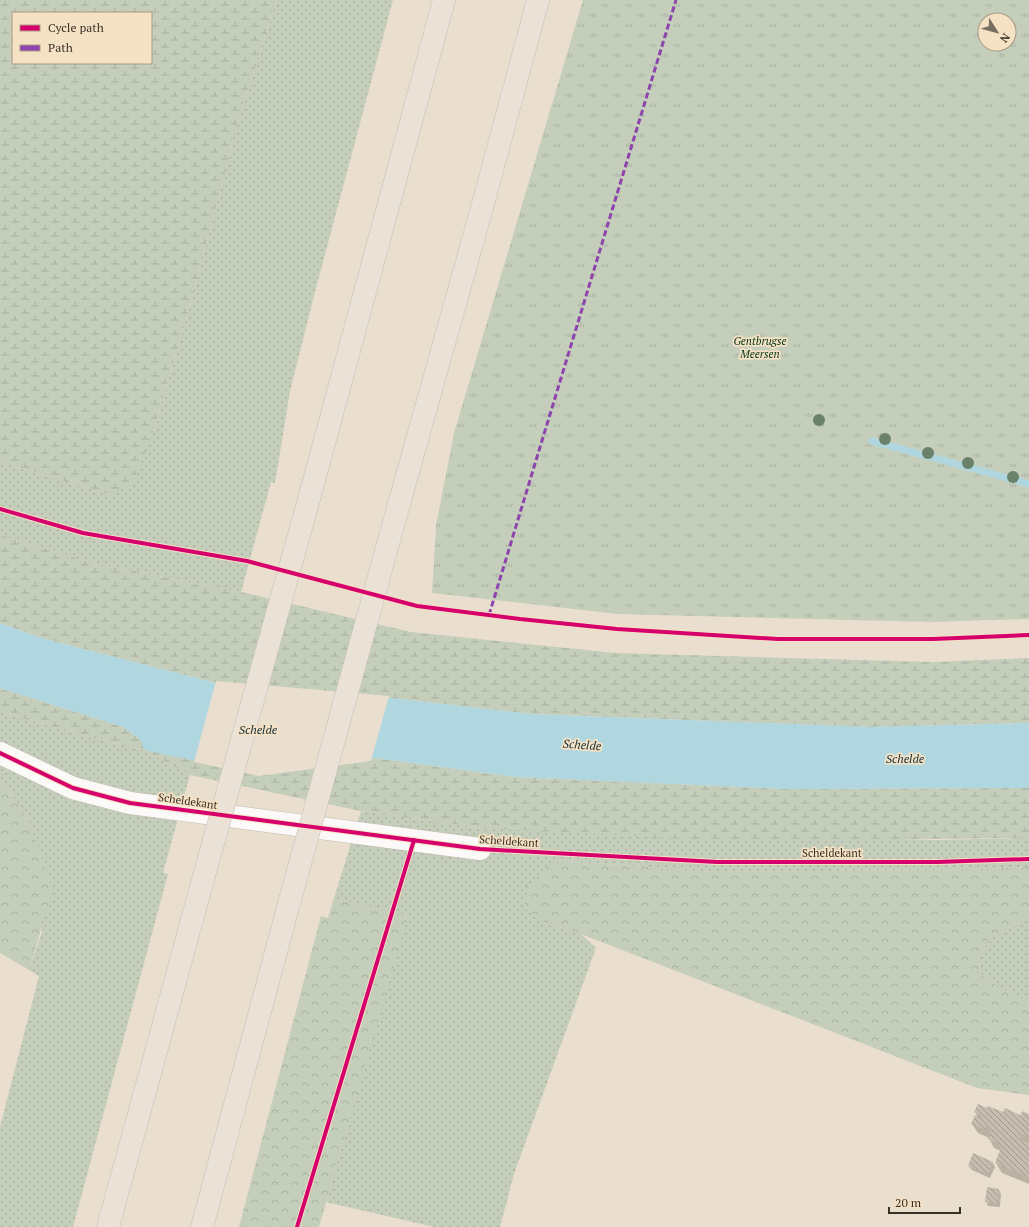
<svg xmlns="http://www.w3.org/2000/svg" width="1029" height="1227" font-family="'PT Serif',serif">
<defs>
<pattern id="grass-dots" width="8" height="8" patternUnits="userSpaceOnUse"><rect width="8" height="8" fill="#c4cebb"/><path d="M2 2h.1M6 6h.1" fill="none" stroke="#a9b1a1" stroke-width="1.8" stroke-linecap="round"/></pattern>
<pattern id="forest-crowns" width="20" height="18" patternUnits="userSpaceOnUse"><rect width="20" height="18" fill="#c4cebb"/><path d="M2 6a3 3 0 1 1 6 0M12 15a3 3 0 1 1 6 0" fill="none" stroke="#a9b1a1"/></pattern>
<pattern id="wetland-marsh" width="20" height="14" patternUnits="userSpaceOnUse"><rect width="20" height="14" fill="#c4cebb"/><path d="M1 5h8M5 5V1M11 12h8M15 12V8" fill="none" stroke="#a9b1a1"/></pattern>
<pattern id="park-tufts" width="24" height="20" patternUnits="userSpaceOnUse"><rect width="24" height="20" fill="#c4cebb"/><path d="M3 7l-1-3M5 7V3M7 7l1-3M15 17l-1-3M17 17v-4M19 17l1-3" fill="none" stroke="#a9b1a1"/></pattern>
<pattern id="building-back-hatch" width="6" height="6" patternUnits="userSpaceOnUse"><rect width="6" height="6" fill="#c6bdb0"/><path d="M-1 5l2 2M0 0l6 6M5-1l2 2" fill="none" stroke="#a29a8f"/></pattern>
</defs>
<rect width="100%" height="100%" fill="#eadfce"/>
<path fill="url(#grass-dots)" d="M 277,0 L 393,0 L 316,288 L 290,391 L 275,483 L 271,482 L 241,592 L 93,563 L 0,535 L 0,462 L 110,495 L 154,430 L 189,309 L 241,111 Z
M 0,712 L 89,737 L 144,750 L 190,775 L 163,873 L 168,874 L 73,1227 L 0,1227 L 0,1127 L 39,976 L 29,970 L 42,932 L 39,853 L 29,821 L 0,778 Z
M 361,811 L 482,828 L 937,840 L 1029,838 L 1029,867 L 934,870 L 713,872 L 553,860 L 544,922 L 581,934 L 596,948 L 514,1174 L 500,1227 L 434,1227 L 326,1202 L 407,916 L 334,898 Z
M 1029,917 L 1029,1002 L 992,983 L 981,974 L 978,960 L 990,939 Z"/>
<path fill="url(#forest-crowns)" d="M 0,778 L 29,821 L 53,890 L 29,970 L 0,953 Z
M 553,860 L 713,872 L 934,870 L 1029,867 L 1029,917 L 990,939 L 978,960 C 979,964 979,969 981,973 C 986,983 1018,994 1029,1002 L 1029,1095 L 977,1088 L 581,934 L 544,922 L 525,909 L 527,887 Z
M 334,898 L 408,916 L 319,1227 L 239,1227 L 321,916 L 328,918 Z"/>
<path fill="url(#wetland-marsh)" fill-rule="evenodd" d="M 0,0 L 277,0 L 241,111 L 189,309 L 154,430 L 132,484 L 110,495 L 0,462 ZM 13,13 L 151,13 L 151,63 L 13,63 Z
M 0,535 L 93,563 L 241,592 L 411,632 L 616,653 L 933,662 L 1029,658 L 1029,723 L 870,727 L 532,714 L 392,698 L 216,683 L 41,638 L 0,623 Z
M 0,688 L 123,727 L 141,740 L 259,774 L 375,758 L 515,777 L 785,789 L 1029,788 L 1029,838 L 718,841 L 482,828 L 361,811 L 190,775 L 144,750 L 89,737 L 0,712 Z"/>
<path fill="url(#park-tufts)" fill-rule="evenodd" d="M 583,0 L 1029,0 L 1029,619 L 933,622 L 618,614 L 432,593 L 436,526 L 454,433 ZM 985,20 L 1009,20 L 1009,44 L 985,44 Z"/>
<path fill="#b0d7e0" d="M 0,623 L 41,638 L 216,683 L 392,698 L 532,714 L 870,727 L 1029,723 L 1029,788 L 785,789 L 515,777 L 375,758 L 259,774 L 144,750 L 141,740 L 123,727 L 0,688 Z"/>
<path fill="#eadfce" d="M 216,681 L 389,696 L 371,761 L 259,776 L 194,762 Z"/>
<path fill="#0003" d="M 975,1112 L 1021,1116 L 1029,1115 L 1029,1184 L 1002,1173 L 996,1163 L 1001,1151 L 994,1148 L 989,1138 L 978,1133 L 972,1124 L 978,1117 Z
M 992,1162 L 995,1167 L 990,1178 L 972,1170 L 969,1166 Z
M 999,1190 L 1001,1194 L 1000,1207 L 988,1206 L 986,1201 Z"/>
<g fill="none" stroke-linecap="round" stroke-linejoin="round">
<path stroke="#b0d7e0" stroke-width="7" d="M 872,441 L 1029,484"/>
</g>
<path fill="url(#building-back-hatch)" d="M 978,1104 L 987,1108 L 988,1106 L 1003,1112 L 1005,1108 L 1020,1115 L 1023,1111 L 1029,1114 L 1029,1137 L 1022,1134 L 1019,1140 L 1029,1143 L 1029,1177 L 995,1163 L 1002,1145 L 988,1139 L 992,1128 L 986,1125 L 985,1129 L 971,1124 L 975,1115 L 983,1117 L 983,1116 L 974,1112 Z
M 973,1153 L 993,1162 L 988,1174 L 968,1166 Z
M 987,1187 L 999,1189 L 998,1203 L 985,1202 Z"/>
<g fill="none" stroke-linecap="round" stroke-linejoin="round">
<g stroke="#c1b8ab" stroke-width="23">
<path id="minor" d="M 0,753 L 73,788 L 130,803 L 480,849"/>
</g>
<g stroke="#c5bfb6" stroke-width="23">
<path id="highway" d="M 309,499 L 444,0
M 394,522 L 480,215 L 538,0
M 108,1227 L 204,876
M 202,1227 L 290,900"/>
</g>
<use href="#minor" stroke="#fcfaf8" stroke-width="22"/>
<use href="#highway" stroke="#eae1d7" stroke-width="22"/>
<g stroke="#c5bfb6" stroke-width="23" stroke-linecap="butt">
<path id="highway-bridge" d="M 204,876 L 309,499
M 290,900 L 394,522"/>
</g>
<use href="#highway-bridge" stroke="#eae1d7" stroke-width="22"/>
<path stroke="#8e44ad" stroke-width="3" stroke-dasharray="6 3" stroke-linecap="butt" d="M 489,615 L 676,0"/>
<g stroke="#f5e1c3" stroke-width="6">
<path id="cycleway" d="M 0,509 L 83,533 L 247,561 L 417,606 L 520,619 L 617,629 L 778,639 L 933,639 L 1029,635
M 0,753 L 73,788 L 130,803 L 480,849 L 717,862 L 937,862 L 1029,859
M 297,1227 L 414,840"/>
</g>
<use href="#cycleway" stroke="#d6006c" stroke-width="4"/>
</g>
<g fill="#698269">
<circle cx="819" cy="420" r="6"/>
<circle cx="885" cy="439" r="6"/>
<circle cx="928" cy="453" r="6"/>
<circle cx="968" cy="463" r="6"/>
<circle cx="1013" cy="477" r="6"/>
</g>
<g text-anchor="middle" stroke-width="3.5" stroke-linejoin="round" paint-order="stroke">
<g font-size="11" font-style="italic" fill="#003617" stroke="#f5e1c3">
<text x="760" y="345">Gentbrugse<tspan x="760" dy="13">Meersen</tspan></text>
</g>
<g font-size="11" fill="#393126" stroke="#f5e1c3">
<text transform="translate(188 801) rotate(8)" y="4">Scheldekant</text>
<text transform="translate(509 841) rotate(4)" y="4">Scheldekant</text>
<text x="832" y="857">Scheldekant</text>
</g>
<g font-size="12" font-style="italic" fill="#112f38" stroke="#f5e1c3">
<text x="258" y="734">Schelde</text>
<text transform="translate(582 745) rotate(4)" y="4">Schelde</text>
<text x="905" y="763">Schelde</text>
</g>
</g>
<rect x="12" y="12" width="140" height="52" fill="#f5e1c3" stroke="#aa9b84"/>
<rect x="20" y="25" width="20" height="6" fill="#d6006c" stroke="#aa9b84"/>
<text x="48" y="32" font-size="12" fill="#393126">Cycle path</text>
<rect x="20" y="45" width="20" height="6" fill="#8e44ad" stroke="#aa9b84"/>
<text x="48" y="52" font-size="12" fill="#393126">Path</text>
<g transform="translate(997 32) rotate(126)"><circle r="19" fill="#f5e1c3" stroke="#aa9b84"/>
<path d="M0-3L7 15L0 10L-7 15Z" fill="#776e61"/>
<text y="-6" font-size="11" font-weight="bold" text-anchor="middle" fill="#393126">N</text>
</g>
<path d="M889 1207v6h71v-6" fill="none" stroke="#393126" stroke-width="2"/>
<text x="895" y="1207" font-size="12" fill="#393126" stroke="#f5e1c3" stroke-width="3" paint-order="stroke">20 m</text>
</svg>
